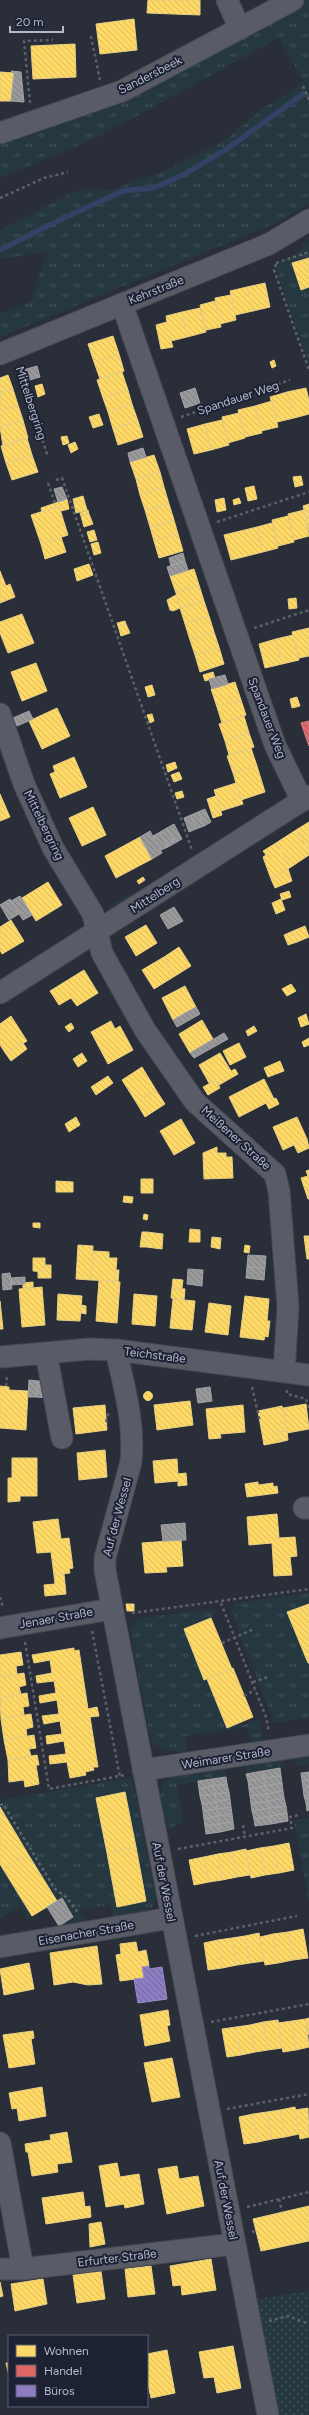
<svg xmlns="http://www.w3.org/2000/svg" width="309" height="2415" font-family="Figtree,sans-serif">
<defs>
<pattern id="grass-tufts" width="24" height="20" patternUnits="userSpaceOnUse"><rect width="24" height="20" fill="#253840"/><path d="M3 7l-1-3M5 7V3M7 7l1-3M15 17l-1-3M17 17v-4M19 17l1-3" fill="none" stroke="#42535a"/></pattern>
<pattern id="park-dots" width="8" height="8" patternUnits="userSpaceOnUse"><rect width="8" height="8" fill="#253840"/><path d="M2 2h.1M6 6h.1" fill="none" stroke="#42535a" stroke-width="1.8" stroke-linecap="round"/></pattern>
<pattern id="homes-back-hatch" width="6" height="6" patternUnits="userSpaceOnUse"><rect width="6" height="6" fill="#ffd966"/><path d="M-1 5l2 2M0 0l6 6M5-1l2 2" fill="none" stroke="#d7b95e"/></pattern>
<pattern id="shops-back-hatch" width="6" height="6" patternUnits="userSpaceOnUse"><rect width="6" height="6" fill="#e06666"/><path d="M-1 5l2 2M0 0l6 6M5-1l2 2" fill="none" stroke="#b65a5c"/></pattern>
<pattern id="offices-back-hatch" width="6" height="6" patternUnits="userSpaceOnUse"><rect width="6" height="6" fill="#8e7cc3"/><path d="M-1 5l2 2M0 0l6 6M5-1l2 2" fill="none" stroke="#74679b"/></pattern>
<pattern id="industry-back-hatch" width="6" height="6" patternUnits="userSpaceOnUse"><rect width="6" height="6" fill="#999"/><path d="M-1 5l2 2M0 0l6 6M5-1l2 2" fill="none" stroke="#808082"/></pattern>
</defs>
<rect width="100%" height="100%" fill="#292e39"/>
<path fill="url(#grass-tufts)" d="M 309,0 L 309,204 L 278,222 L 0,337 L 0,314 L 31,301 L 47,252 L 0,259 L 0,230 L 75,191 L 107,191 L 162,172 L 224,141 L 263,108 L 297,88 L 303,80 L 279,38 L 98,137 L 0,178 L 0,142 L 161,78 Z
M 309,240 L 309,364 L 275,266 L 304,248 L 303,244 Z
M 131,893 L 133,897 L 118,907 L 110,908 L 109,906 Z
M 309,1593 L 309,1604 L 287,1612 L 309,1663 L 309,1718 L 272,1723 L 271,1715 L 231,1609 L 235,1603 Z
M 212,1609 L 217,1611 L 211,1618 L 184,1629 L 227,1728 L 240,1723 L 241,1726 L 259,1718 L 263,1740 L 251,1743 L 248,1727 L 185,1736 L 187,1752 L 167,1751 L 152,1743 L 149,1732 L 131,1635 L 131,1628 L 138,1618 Z
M 309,1757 L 309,1764 L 296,1766 L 295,1759 Z
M 283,1761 L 284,1768 L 246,1774 L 245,1767 Z
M 225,1769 L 226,1777 L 177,1785 L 183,1822 L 166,1830 L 160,1796 L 164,1781 L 175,1777 Z
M 132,1778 L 156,1900 L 152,1909 L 114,1917 L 110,1905 L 79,1910 L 87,1922 L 59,1926 L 73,1917 L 61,1898 L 27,1919 L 21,1906 L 0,1918 L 0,1800 Z
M 309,1818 L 309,1903 L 294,1820 Z"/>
<path fill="url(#park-dots)" d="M 309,2291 L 309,2415 L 280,2415 L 257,2299 Z"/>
<path fill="url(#homes-back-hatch)" stroke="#e8cf84" d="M 148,0 L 200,0 L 200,15 L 147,13 Z
M 134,19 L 137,50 L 100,54 L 96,24 Z
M 75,44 L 76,77 L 33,79 L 31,46 Z
M 0,72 L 14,73 L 11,101 L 0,101 Z
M 309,258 L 309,287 L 301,290 L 292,263 Z
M 265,283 L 270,307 L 253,311 L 247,287 Z
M 247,287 L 253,311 L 235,315 L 230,291 Z
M 231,295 L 236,320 L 220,324 L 215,298 Z
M 215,301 L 221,327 L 206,330 L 200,305 Z
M 200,308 L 206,332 L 187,337 L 182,312 Z
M 182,312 L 187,337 L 171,341 L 173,347 L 161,349 L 156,325 L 167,322 L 166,316 Z
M 113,336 L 119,354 L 94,362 L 88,344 Z
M 119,354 L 124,371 L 100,379 L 94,362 Z
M 274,360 L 276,366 L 272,368 L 270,362 Z
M 122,372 L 128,390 L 103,398 L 97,380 Z
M 8,375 L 13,389 L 0,393 L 0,378 Z
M 42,384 L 45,394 L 38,397 L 35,386 Z
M 306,388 L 309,400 L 309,414 L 294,418 L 287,392 Z
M 13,389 L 18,405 L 0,411 L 0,393 Z
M 128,390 L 132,404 L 108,412 L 103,398 Z
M 287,392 L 294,418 L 277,422 L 270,397 Z
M 272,401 L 278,427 L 261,431 L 255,406 Z
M 132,404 L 138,421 L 113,429 L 108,412 Z
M 18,405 L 23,420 L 0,427 L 0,411 Z
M 255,406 L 262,433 L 245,437 L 238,410 Z
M 239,413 L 245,438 L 228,443 L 222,417 Z
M 99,414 L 103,425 L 93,428 L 89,417 Z
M 23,420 L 28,438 L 3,446 L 0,427 Z
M 222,420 L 229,445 L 211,450 L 205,424 Z
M 138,421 L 143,437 L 118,445 L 113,429 Z
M 205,424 L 211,450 L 194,454 L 187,429 Z
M 67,436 L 69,443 L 63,445 L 61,437 Z
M 27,438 L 32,455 L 6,463 L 1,446 Z
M 75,442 L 78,449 L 71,453 L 68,445 Z
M 32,455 L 38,472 L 12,480 L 6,463 Z
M 154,455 L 160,472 L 136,479 L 130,462 Z
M 160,472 L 164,487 L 140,495 L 136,479 Z
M 301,476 L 303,485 L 295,487 L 293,477 Z
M 254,486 L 257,499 L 248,501 L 245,488 Z
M 164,487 L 169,504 L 145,510 L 140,495 Z
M 83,496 L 87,510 L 76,513 L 73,499 Z
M 224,498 L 226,510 L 217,512 L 215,500 Z
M 239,498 L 241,503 L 234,505 L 233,500 Z
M 67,499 L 69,509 L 61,511 L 59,506 L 42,512 L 41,508 Z
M 169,504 L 174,520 L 150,527 L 145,510 Z
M 309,504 L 309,531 L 303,506 Z
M 59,506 L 68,535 L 41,544 L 31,515 Z
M 88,510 L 89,514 L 81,516 L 80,513 Z
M 304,510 L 309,536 L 294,540 L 288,514 Z
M 89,514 L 93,524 L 84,527 L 81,516 Z
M 288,516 L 294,542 L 278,546 L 272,520 Z
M 174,520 L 178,534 L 154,541 L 150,527 Z
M 272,523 L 278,548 L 263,552 L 257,527 Z
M 257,527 L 263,552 L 231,560 L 224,535 Z
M 94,530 L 97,540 L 90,542 L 87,532 Z
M 178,534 L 183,551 L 159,558 L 154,541 Z
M 61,537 L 66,552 L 45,559 L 41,544 Z
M 98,542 L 101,553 L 94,555 L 91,544 Z
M 89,564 L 93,575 L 77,581 L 74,569 Z
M 194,569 L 199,585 L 176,593 L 170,576 Z
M 0,571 L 6,586 L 10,584 L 15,597 L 0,603 Z
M 199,585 L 204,601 L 180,608 L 176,593 Z
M 176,595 L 180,608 L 173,611 L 170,610 L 167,600 Z
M 296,598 L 297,608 L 289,609 L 288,599 Z
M 204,601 L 209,616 L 185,624 L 180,608 Z
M 22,614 L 34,643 L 8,653 L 0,633 L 0,622 Z
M 209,616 L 214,632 L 190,640 L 185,624 Z
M 125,621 L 126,624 L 118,626 L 117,623 Z
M 126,624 L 130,633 L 121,636 L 118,626 Z
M 309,628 L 309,656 L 299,658 L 292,632 Z
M 214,632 L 219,647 L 195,655 L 190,640 Z
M 293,635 L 299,660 L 282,664 L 276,639 Z
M 276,639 L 282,664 L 265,668 L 259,644 Z
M 219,647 L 224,664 L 200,672 L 195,655 Z
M 36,663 L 47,691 L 22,701 L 11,672 Z
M 213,672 L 215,678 L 205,681 L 203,675 Z
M 235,682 L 241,700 L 217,707 L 211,689 Z
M 152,685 L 155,695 L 148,697 L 145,687 Z
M 297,697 L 300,706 L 292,708 L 290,699 Z
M 241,700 L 246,715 L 222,723 L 217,707 Z
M 57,708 L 70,736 L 42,749 L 29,721 Z
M 152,714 L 154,721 L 150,723 L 147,715 Z
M 244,716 L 249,733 L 225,741 L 219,724 Z
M 249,733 L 254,747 L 229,755 L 225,741 Z
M 251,748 L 257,766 L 233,773 L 227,756 Z
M 74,757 L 87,787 L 60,798 L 50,774 L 55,772 L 53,766 Z
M 175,762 L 177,768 L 168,772 L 166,765 Z
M 257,766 L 265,792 L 241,800 L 233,773 Z
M 179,772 L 182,779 L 174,782 L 171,775 Z
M 236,783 L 243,804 L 221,811 L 214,790 Z
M 182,791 L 184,797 L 177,799 L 175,793 Z
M 0,794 L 10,817 L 0,821 Z
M 216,796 L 222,815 L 213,818 L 207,799 Z
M 93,807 L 106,835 L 82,846 L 69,818 Z
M 309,822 L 309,851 L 296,830 Z
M 296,830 L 309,851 L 309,855 L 291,867 L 276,843 Z
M 140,837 L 152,859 L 116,878 L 105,856 Z
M 276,843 L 291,867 L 271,879 L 263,857 L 266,855 L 263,851 Z
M 288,869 L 292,881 L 275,888 L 271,879 Z
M 143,877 L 145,880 L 139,884 L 137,881 Z
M 48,882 L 62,905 L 36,921 L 22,898 Z
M 289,891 L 291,897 L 282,900 L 280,894 Z
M 281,899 L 285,910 L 276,914 L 272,903 Z
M 11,920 L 24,941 L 2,954 L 0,950 L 0,927 Z
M 146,925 L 157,943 L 136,956 L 125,937 Z
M 305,926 L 309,937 L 297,942 L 293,931 Z
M 293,931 L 297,942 L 288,945 L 284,935 Z
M 179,947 L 191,966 L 175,976 L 164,957 Z
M 164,957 L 175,976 L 154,989 L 142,970 Z
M 84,970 L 98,993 L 77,1006 L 71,998 L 59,1005 L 50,991 Z
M 291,984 L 296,991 L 287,996 L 282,989 Z
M 185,986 L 196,1007 L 173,1020 L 162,998 Z
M 306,1014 L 309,1024 L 301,1027 L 298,1018 Z
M 11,1016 L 27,1041 L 6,1054 L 0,1045 L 0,1024 Z
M 202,1020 L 213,1039 L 190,1053 L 179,1034 Z
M 111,1021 L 115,1029 L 120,1026 L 133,1050 L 108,1064 L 91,1032 Z
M 71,1023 L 74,1028 L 69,1032 L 65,1027 Z
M 254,1026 L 257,1031 L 248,1036 L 246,1031 Z
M 309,1038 L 309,1045 L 304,1047 L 302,1042 Z
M 23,1043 L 27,1049 L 11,1061 L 6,1054 Z
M 239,1043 L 246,1057 L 230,1065 L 223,1051 Z
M 82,1053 L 87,1061 L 78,1067 L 73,1059 Z
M 220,1053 L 231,1071 L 235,1069 L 238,1074 L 219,1085 L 216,1080 L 209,1083 L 199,1065 Z
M 280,1061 L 284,1071 L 268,1077 L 264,1068 Z
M 142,1067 L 156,1090 L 136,1102 L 122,1080 Z
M 108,1076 L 113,1083 L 96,1095 L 91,1087 Z
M 264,1079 L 274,1099 L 239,1117 L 229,1097 Z
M 216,1080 L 220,1088 L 208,1095 L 203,1087 Z
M 156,1090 L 165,1104 L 145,1117 L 136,1102 Z
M 276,1098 L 279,1104 L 269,1109 L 266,1103 Z
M 76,1117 L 80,1125 L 69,1132 L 65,1124 Z
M 297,1117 L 307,1139 L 283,1150 L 273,1127 Z
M 181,1119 L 195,1143 L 174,1155 L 160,1131 Z
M 307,1139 L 309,1148 L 298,1153 L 294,1145 Z
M 217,1147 L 217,1153 L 226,1153 L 226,1157 L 232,1157 L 233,1178 L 204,1179 L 203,1153 Z
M 309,1170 L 309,1199 L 308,1199 L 301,1178 L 308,1176 L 306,1171 Z
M 141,1179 L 153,1179 L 153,1193 L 141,1193 Z
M 56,1181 L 73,1182 L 73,1192 L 56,1192 Z
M 124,1196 L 133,1197 L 132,1203 L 123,1202 Z
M 144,1214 L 148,1215 L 147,1220 L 143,1219 Z
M 33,1223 L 40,1223 L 40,1228 L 33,1227 Z
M 190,1229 L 200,1230 L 200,1242 L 189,1242 Z
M 142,1232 L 147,1232 L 146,1247 L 140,1247 Z
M 147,1232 L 163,1234 L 162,1249 L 146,1247 Z
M 304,1236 L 309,1236 L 309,1259 L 307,1259 Z
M 212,1237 L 221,1238 L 220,1249 L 211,1247 Z
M 78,1245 L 93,1246 L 91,1280 L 76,1279 Z
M 245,1245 L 250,1246 L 249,1253 L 244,1252 Z
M 93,1251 L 109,1252 L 109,1258 L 117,1258 L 115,1281 L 91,1280 Z
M 33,1258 L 45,1258 L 45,1272 L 33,1271 Z
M 45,1265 L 51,1265 L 51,1278 L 38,1278 L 38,1271 L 45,1272 Z
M 116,1270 L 119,1270 L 118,1282 L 115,1281 Z
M 173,1279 L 183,1280 L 182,1288 L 172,1288 Z
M 99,1280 L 120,1282 L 117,1323 L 96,1321 Z
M 33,1282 L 33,1287 L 23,1288 L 23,1283 Z
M 42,1287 L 45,1325 L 22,1327 L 19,1289 Z
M 172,1288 L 185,1289 L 184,1300 L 171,1298 Z
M 58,1294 L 82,1296 L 80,1321 L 57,1320 Z
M 134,1294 L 157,1296 L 155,1326 L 132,1324 Z
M 245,1296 L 269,1299 L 267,1321 L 270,1321 L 268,1337 L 265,1336 L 264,1340 L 240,1337 Z
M 173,1299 L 195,1301 L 192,1330 L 170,1328 Z
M 0,1301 L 3,1329 L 0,1329 Z
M 209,1303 L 231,1306 L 228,1335 L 205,1332 Z
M 81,1305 L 86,1306 L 86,1314 L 81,1313 Z
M 0,1386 L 9,1387 L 9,1390 L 28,1391 L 26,1430 L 0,1428 Z
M143.5 1396a4.5 4.5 0 1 1 9 0a4.5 4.5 0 1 1-9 0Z
M 190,1401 L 193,1425 L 157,1430 L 154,1405 Z
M 306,1404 L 309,1429 L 287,1433 L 283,1408 Z
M 105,1405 L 107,1430 L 76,1434 L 73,1408 Z
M 243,1405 L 245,1432 L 220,1434 L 221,1438 L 209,1439 L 206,1409 Z
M 282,1406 L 287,1431 L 278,1432 L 280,1442 L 264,1445 L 258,1411 Z
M 287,1431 L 288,1440 L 280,1442 L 278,1432 Z
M 105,1450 L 107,1477 L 79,1480 L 77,1453 Z
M 12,1458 L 37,1458 L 37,1496 L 20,1496 L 20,1501 L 8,1502 L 8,1478 L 12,1478 Z
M 177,1459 L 178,1474 L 186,1473 L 187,1485 L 178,1486 L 178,1481 L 155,1483 L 153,1461 Z
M 258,1482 L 258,1485 L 273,1483 L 273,1487 L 277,1486 L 278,1493 L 247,1497 L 245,1484 Z
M 277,1514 L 279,1538 L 295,1537 L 297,1556 L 290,1557 L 292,1575 L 274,1576 L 272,1543 L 249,1545 L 247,1517 Z
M 58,1519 L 61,1539 L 69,1538 L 73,1568 L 69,1569 L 70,1573 L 54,1575 L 51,1552 L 37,1553 L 33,1522 Z
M 181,1540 L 183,1566 L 166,1567 L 167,1572 L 145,1573 L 142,1543 Z
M 64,1574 L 66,1594 L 45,1596 L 44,1585 L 55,1584 L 54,1575 Z
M 126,1604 L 134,1604 L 134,1611 L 127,1611 Z
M 309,1604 L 309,1663 L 308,1663 L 287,1612 Z
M 211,1618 L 232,1669 L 204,1680 L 184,1629 Z
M 74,1648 L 74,1651 L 79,1650 L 88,1709 L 97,1707 L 99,1716 L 90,1717 L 98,1767 L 93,1767 L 94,1770 L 85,1772 L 86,1775 L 70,1778 L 67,1762 L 50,1764 L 49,1756 L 66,1754 L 64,1741 L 47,1744 L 46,1736 L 62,1734 L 60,1721 L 44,1724 L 42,1716 L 59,1714 L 57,1700 L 40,1703 L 39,1696 L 56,1693 L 54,1681 L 37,1683 L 36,1676 L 52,1673 L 50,1660 L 34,1663 L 32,1655 Z
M 21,1652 L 23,1665 L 16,1666 L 17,1674 L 0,1677 L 0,1655 Z
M 233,1668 L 253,1717 L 227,1728 L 207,1679 Z
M 24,1673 L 26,1685 L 19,1687 L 21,1694 L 0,1698 L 0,1677 Z
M 27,1693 L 29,1706 L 23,1707 L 24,1715 L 1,1719 L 0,1698 Z
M 31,1714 L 33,1727 L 26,1729 L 27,1736 L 4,1740 L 1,1719 Z
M 34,1735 L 36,1748 L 29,1749 L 31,1756 L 8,1760 L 4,1740 Z
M 37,1755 L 39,1765 L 36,1765 L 39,1784 L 25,1787 L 24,1780 L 9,1782 L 8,1760 Z
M 125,1792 L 136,1847 L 107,1853 L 96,1798 Z
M 0,1807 L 28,1854 L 3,1869 L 0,1864 Z
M 289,1843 L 294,1870 L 279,1873 L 274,1846 Z
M 274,1846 L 279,1873 L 265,1875 L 260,1848 Z
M 136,1847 L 146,1901 L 117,1907 L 107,1853 Z
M 260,1848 L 265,1875 L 251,1878 L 246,1851 Z
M 246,1849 L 250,1875 L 237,1877 L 232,1852 Z
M 232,1852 L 237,1877 L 222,1880 L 218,1854 Z
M 28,1854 L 57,1901 L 32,1916 L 3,1869 Z
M 218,1854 L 222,1880 L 209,1882 L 204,1857 Z
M 204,1857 L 209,1882 L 194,1885 L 189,1860 Z
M 303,1929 L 308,1958 L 293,1960 L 288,1932 Z
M 288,1932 L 293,1960 L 278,1963 L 273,1934 Z
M 259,1933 L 264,1961 L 250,1963 L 245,1936 Z
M 273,1934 L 278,1963 L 265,1965 L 260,1937 Z
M 245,1936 L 250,1963 L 237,1965 L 232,1938 Z
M 232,1938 L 237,1965 L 222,1968 L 218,1940 Z
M 218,1940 L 222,1968 L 208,1970 L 204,1943 Z
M 136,1942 L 138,1952 L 146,1950 L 149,1966 L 142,1967 L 144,1978 L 120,1981 L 116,1955 L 121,1954 L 120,1944 Z
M 97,1946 L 102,1984 L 88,1985 L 73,1982 L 54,1985 L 50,1953 Z
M 29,1963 L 34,1989 L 4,1995 L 0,1969 Z
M 168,2010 L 170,2025 L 167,2026 L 170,2041 L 145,2046 L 140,2015 Z
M 309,2018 L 309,2035 L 306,2019 Z
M 306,2019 L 309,2047 L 296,2050 L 292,2021 Z
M 278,2020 L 282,2048 L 268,2050 L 263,2022 Z
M 292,2021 L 296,2050 L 283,2052 L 278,2023 Z
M 263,2022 L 268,2050 L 255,2052 L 250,2025 Z
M 250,2025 L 255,2052 L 241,2055 L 236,2027 Z
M 236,2027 L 241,2055 L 227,2057 L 222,2029 Z
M 33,2031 L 34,2038 L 31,2039 L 35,2064 L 9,2068 L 3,2035 Z
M 172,2058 L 180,2097 L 152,2102 L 144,2063 Z
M 42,2087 L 46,2116 L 19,2121 L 17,2108 L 12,2109 L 9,2093 Z
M 295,2107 L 299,2134 L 285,2137 L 280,2110 Z
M 308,2108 L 309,2137 L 300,2139 L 295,2110 Z
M 280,2110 L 285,2137 L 272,2139 L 267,2112 Z
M 267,2112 L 272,2139 L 258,2142 L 253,2114 Z
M 253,2114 L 258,2142 L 244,2144 L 239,2117 Z
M 67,2132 L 72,2162 L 57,2164 L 58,2172 L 32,2176 L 28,2152 L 26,2152 L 25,2144 L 51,2140 L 50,2135 Z
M 117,2163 L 120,2177 L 139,2174 L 144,2204 L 125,2208 L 124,2204 L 106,2207 L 99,2166 Z
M 177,2166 L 179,2179 L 198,2176 L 204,2206 L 167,2214 L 158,2169 Z
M 83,2192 L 85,2207 L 90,2206 L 91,2217 L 46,2224 L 42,2198 Z
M 309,2206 L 309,2241 L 261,2251 L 253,2219 Z
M 101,2222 L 105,2244 L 90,2247 L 89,2224 Z
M 211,2259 L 216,2290 L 182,2295 L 181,2285 L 173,2286 L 170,2266 Z
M 151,2266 L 155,2294 L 128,2297 L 125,2269 Z
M 101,2271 L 105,2299 L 77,2303 L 73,2275 Z
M 43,2279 L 47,2304 L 15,2311 L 11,2284 Z
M 0,2282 L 3,2296 L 0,2297 Z
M 233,2346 L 241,2388 L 217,2393 L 214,2377 L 204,2378 L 199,2352 Z
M 167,2350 L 175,2393 L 151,2398 L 147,2380 L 147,2354 Z
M 6,2363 L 9,2363 L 9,2376 Z"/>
<path fill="url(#shops-back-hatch)" stroke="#d27f84" d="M 309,721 L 309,746 L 301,723 Z"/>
<path fill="url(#offices-back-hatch)" stroke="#998ec5" d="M 149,1966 L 149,1969 L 162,1967 L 167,1999 L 138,2003 L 134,1979 L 144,1978 L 142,1967 Z"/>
<path fill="url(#industry-back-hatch)" stroke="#a1a2a8" d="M 11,71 L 21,72 L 24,102 L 11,101 L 14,73 Z
M 37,366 L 40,377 L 26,381 L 23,370 Z
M 195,388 L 200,403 L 185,408 L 180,393 Z
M 143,448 L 146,457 L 130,462 L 128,453 Z
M 62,487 L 67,499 L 58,502 L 54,489 Z
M 183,553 L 185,561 L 171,566 L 169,558 Z
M 185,561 L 188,570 L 170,576 L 167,567 Z
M 225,675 L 228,684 L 212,689 L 209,679 Z
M 29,711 L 33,719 L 17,726 L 13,718 Z
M 205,809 L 211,822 L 204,826 L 198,812 Z
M 198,812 L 204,826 L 196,829 L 191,815 Z
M 191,815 L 196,829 L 189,832 L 184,818 Z
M 174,824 L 182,839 L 175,843 L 167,828 Z
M 167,828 L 175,843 L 168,847 L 160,832 Z
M 150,831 L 162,853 L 152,859 L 140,837 Z
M 160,832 L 168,847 L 161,850 L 153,836 Z
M 20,896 L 32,915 L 23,920 L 11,901 Z
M 10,899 L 19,914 L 9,920 L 0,905 Z
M 174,907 L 183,921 L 168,929 L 160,915 Z
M 196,1007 L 200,1014 L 177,1027 L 173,1020 Z
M 224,1033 L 228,1039 L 194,1058 L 190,1053 Z
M 248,1255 L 266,1256 L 265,1268 L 247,1267 Z
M 247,1267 L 265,1268 L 264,1280 L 246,1278 Z
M 188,1269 L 203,1270 L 202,1286 L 187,1284 Z
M 10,1273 L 12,1289 L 3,1290 L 2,1274 Z
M 25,1277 L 25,1284 L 11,1285 L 11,1278 Z
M 29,1380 L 38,1381 L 37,1397 L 28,1397 Z
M 38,1381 L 47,1381 L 46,1398 L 37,1397 Z
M 210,1387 L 212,1401 L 198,1403 L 196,1389 Z
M 185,1523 L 186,1540 L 163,1541 L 161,1525 Z
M 280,1768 L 281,1776 L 264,1778 L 263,1771 Z
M 263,1771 L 264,1778 L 248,1781 L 246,1774 Z
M 309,1772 L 309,1780 L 302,1781 L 301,1773 Z
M 281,1776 L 282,1783 L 265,1786 L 264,1778 Z
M 226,1777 L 227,1784 L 213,1786 L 212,1779 Z
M 264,1778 L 265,1786 L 249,1789 L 248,1781 Z
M 212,1779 L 213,1786 L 199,1789 L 198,1781 Z
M 309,1780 L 309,1787 L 303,1788 L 302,1781 Z
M 282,1783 L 283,1791 L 267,1794 L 265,1786 Z
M 227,1784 L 229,1792 L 215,1794 L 213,1786 Z
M 213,1786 L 215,1794 L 200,1796 L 199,1789 Z
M 265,1786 L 267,1794 L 250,1796 L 249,1789 Z
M 309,1787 L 309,1795 L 304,1796 L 303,1788 Z
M 283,1791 L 284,1798 L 268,1801 L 267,1794 Z
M 229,1792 L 230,1799 L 216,1802 L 215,1794 Z
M 215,1794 L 216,1802 L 202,1804 L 200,1796 Z
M 267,1794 L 268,1801 L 251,1804 L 250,1796 Z
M 309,1795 L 309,1802 L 306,1803 L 304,1796 Z
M 284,1798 L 286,1806 L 269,1808 L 268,1801 Z
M 230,1799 L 231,1807 L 217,1809 L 216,1802 Z
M 268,1801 L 269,1808 L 252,1811 L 251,1804 Z
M 216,1802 L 217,1809 L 203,1811 L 202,1804 Z
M 309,1802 L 309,1810 L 307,1811 L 306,1803 Z
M 286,1806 L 287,1813 L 270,1816 L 269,1808 Z
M 231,1807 L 232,1814 L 218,1816 L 217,1809 Z
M 269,1808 L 270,1816 L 254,1819 L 252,1811 Z
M 217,1809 L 218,1816 L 204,1819 L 203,1811 Z
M 287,1813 L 288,1821 L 271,1824 L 270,1816 Z
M 232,1814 L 233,1822 L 219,1824 L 218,1816 Z
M 218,1816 L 219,1824 L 205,1826 L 204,1819 Z
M 270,1816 L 271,1824 L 255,1826 L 254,1819 Z
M 233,1822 L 234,1829 L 220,1832 L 219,1824 Z
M 219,1824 L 220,1832 L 206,1834 L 205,1826 Z
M 62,1898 L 73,1917 L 59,1926 L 47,1907 Z"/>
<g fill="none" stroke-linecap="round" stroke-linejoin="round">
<path stroke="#344164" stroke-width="5.5" d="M 0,250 L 47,226 L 123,191 L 153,188 L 183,175 L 227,149 L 303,94"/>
<g stroke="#464952" stroke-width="23">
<path id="minor" d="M 227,0 L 240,29
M 0,133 L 122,91 L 293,0
M 122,304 L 275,745 L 302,801
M 0,354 L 269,244 L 309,220
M 0,714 L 24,784 L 53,848 L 93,914 L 102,953 L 145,1030 L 195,1102 L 275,1174 L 279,1191 L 288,1307 L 284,1372
M 0,993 L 309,796
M 116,1350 C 124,1387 135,1424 131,1462 L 105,1558 L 105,1570 L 268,2415
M 46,1353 L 62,1438
M 0,1357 L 90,1349 L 116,1350 L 309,1375
M 304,1508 L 309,1508
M 0,1628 L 112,1609
M 143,1770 L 309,1745
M 0,1947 L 171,1918
M 0,2143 L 23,2269
M 0,2269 L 23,2269 L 234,2244"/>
</g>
<path stroke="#5b6069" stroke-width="2.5" stroke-dasharray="3 3" stroke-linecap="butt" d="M 91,36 L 100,80
M 303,86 L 309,100
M 30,103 L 24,41 L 53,40
M 0,198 L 44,178 L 68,172
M 276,263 L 309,252
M 276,264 L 274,270 L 309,370
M 18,366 L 48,457
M 181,417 L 290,380
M 56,480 L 62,478 L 192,850
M 48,483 L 55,503
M 217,522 L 309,492
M 254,628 L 309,610
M 6,1386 L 7,1375
M 252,1387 L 260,1422
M 287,1390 L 287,1394 L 306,1399 L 309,1408
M 106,1422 L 109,1412
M 0,1597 L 3,1608
M 221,1603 L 266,1717 L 269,1732
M 132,1613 L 309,1589
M 92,1631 L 120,1777
M 25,1642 L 49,1789 L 125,1775
M 222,1643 L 254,1629
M 253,1682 L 268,1677
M 244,1696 L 255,1690
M 0,1805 L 3,1804 L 55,1889 L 66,1897 L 79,1914
M 243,1825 L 245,1837
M 178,1849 L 292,1828 L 290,1817 L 299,1815
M 195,1936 L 297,1916
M 211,2022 L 309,2004
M 227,2109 L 309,2094
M 279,2199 L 282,2212
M 247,2207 L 309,2192
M 252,2231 L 257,2234
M 269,2321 L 288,2316 L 309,2324"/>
<use href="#minor" stroke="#595c66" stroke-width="21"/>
</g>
<g text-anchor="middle" stroke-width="4" stroke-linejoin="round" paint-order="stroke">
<g font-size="12" fill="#b3b8ca" stroke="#1c2234">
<text transform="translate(150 75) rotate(-27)" y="4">Sandersbeek</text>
<text transform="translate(156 290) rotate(-22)" y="4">Kehrstraße</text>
<text transform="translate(238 398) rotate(-18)" y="4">Spandauer Weg</text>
<text transform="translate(31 403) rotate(72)" y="4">Mittelbergring</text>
<text transform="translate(267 718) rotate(69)" y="4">Spandauer Weg</text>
<text transform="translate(44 825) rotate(64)" y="4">Mittelbergring</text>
<text transform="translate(155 895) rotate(-33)" y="4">Mittelberg</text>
<text transform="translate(236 1138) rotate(42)" y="4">Meißener Straße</text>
<text transform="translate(155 1355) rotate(7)" y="4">Teichstraße</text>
<text transform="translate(117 1517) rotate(-75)" y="4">Auf der Wessel</text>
<text transform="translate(56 1618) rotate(-10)" y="4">Jenaer Straße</text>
<text transform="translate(226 1758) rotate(-9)" y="4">Weimarer Straße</text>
<text transform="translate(164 1882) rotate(79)" y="4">Auf der Wessel</text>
<text transform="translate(86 1933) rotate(-10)" y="4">Eisenacher Straße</text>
<text transform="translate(226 2200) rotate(79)" y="4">Auf der Wessel</text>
<text transform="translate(117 2258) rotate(-7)" y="4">Erfurter Straße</text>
</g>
</g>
<rect x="8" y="2335" width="140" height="72" fill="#1c2234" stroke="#585e70"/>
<rect x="16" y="2345" width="20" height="12" fill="#ffd966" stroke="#585e70"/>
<text x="44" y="2355" font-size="12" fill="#b3b8ca">Wohnen</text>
<rect x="16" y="2365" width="20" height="12" fill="#e06666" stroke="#585e70"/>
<text x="44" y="2375" font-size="12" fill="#b3b8ca">Handel</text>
<rect x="16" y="2385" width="20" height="12" fill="#8e7cc3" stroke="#585e70"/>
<text x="44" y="2395" font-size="12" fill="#b3b8ca">Büros</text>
<path d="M10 26v6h53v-6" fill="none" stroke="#b3b8ca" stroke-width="2"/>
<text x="16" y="26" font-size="12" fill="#b3b8ca" stroke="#1c2234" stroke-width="3" paint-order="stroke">20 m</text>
</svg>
